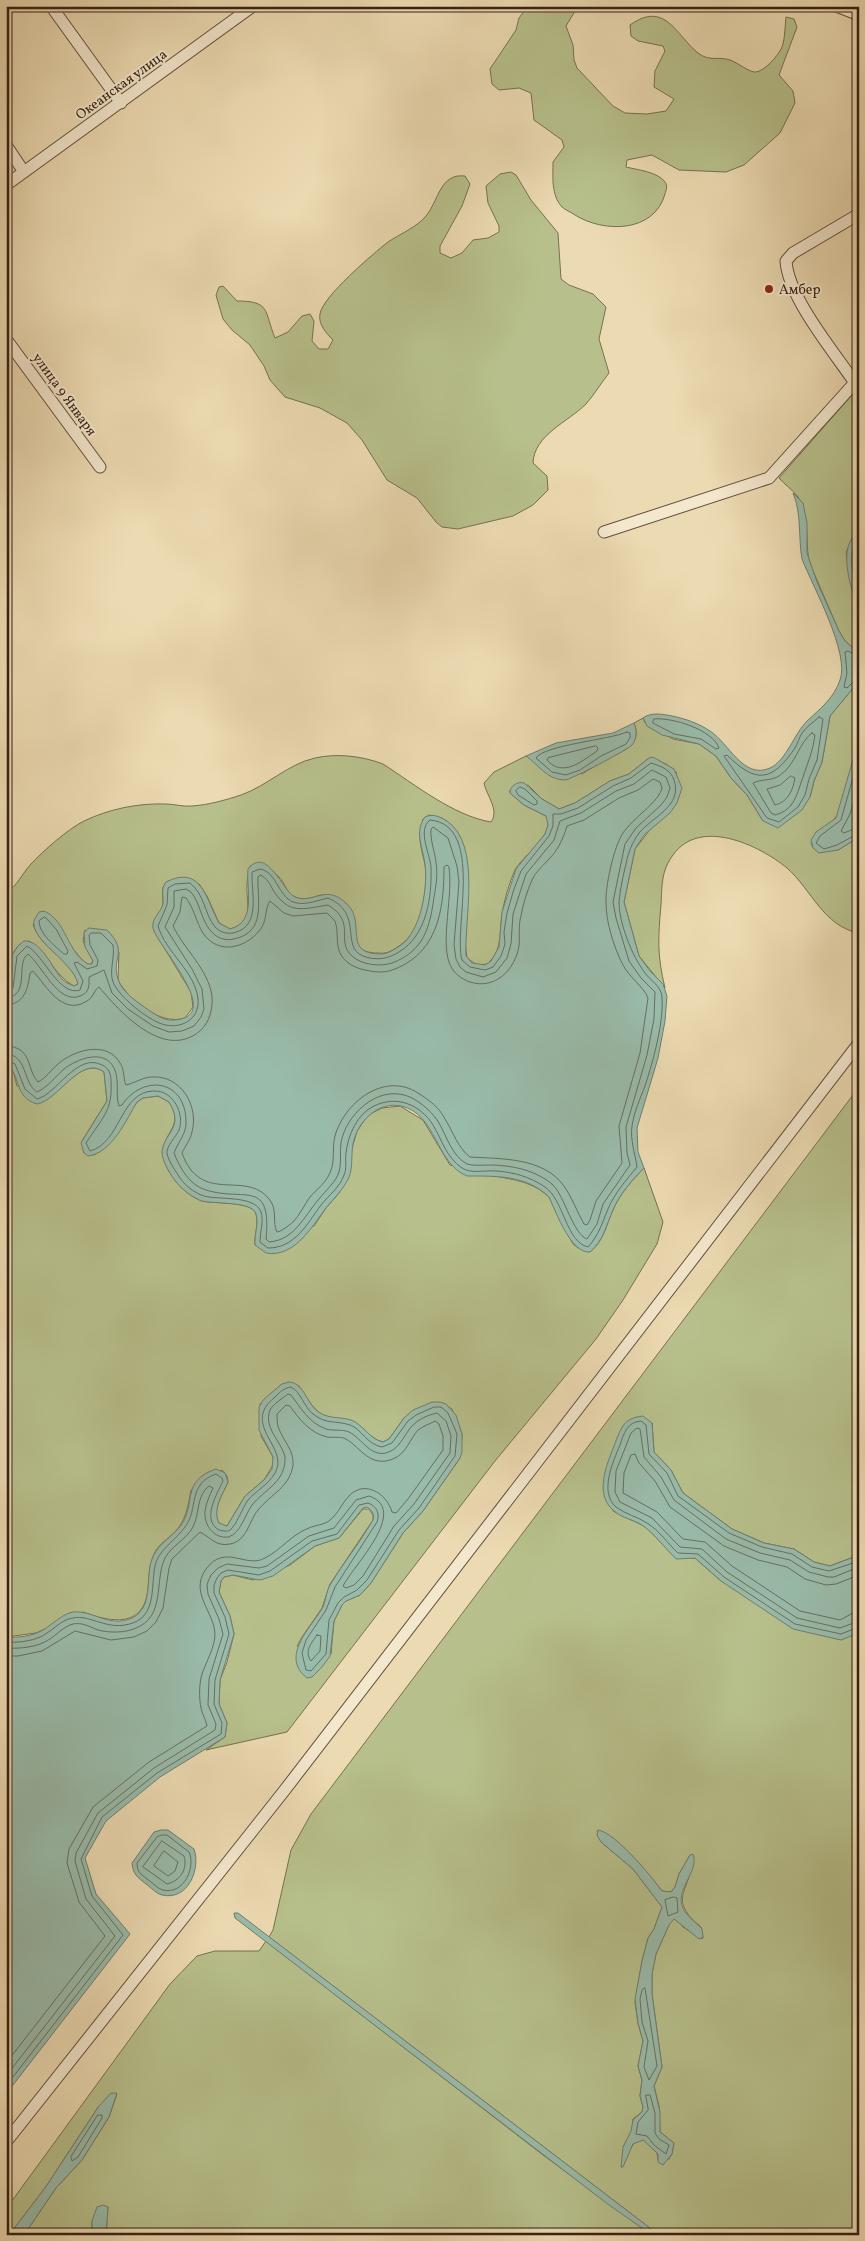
<svg xmlns="http://www.w3.org/2000/svg" width="865" height="2241" font-family="Vollkorn,serif">
<rect width="100%" height="100%" fill="#ecdab2"/>
<filter id="stains"><feTurbulence type="fractalNoise" baseFrequency=".004" numOctaves="4"/><feColorMatrix values="0 0 0 0 .2 0 0 0 0 .09 0 0 0 0 .02 0 0 0 .5 -.17"/></filter>
<radialGradient id="worn" r=".72"><stop offset=".6" stop-color="#630" stop-opacity="0"/><stop offset="1" stop-color="#630" stop-opacity=".3"/></radialGradient>
<path fill="#b7c08c" stroke="#767050" fill-rule="evenodd" d="M 528,6 L 578,6 L 566,26 L 573,45 L 574,60 L 577,68 L 613,106 L 625,113 L 647,114 L 666,111 L 674,99 L 654,87 L 655,71 L 665,51 L 663,46 L 638,41 L 631,36 L 630,25 C 665,0 676,35 698,53 C 710,62 717,56 730,60 C 738,63 746,70 754,72 C 764,73 781,53 783,44 C 785,36 785,26 786,17 L 794,19 L 797,27 L 779,75 L 793,91 L 795,103 L 780,133 L 744,165 L 726,172 L 679,170 L 652,155 L 627,160 L 626,167 C 638,170 658,172 665,182 C 668,186 666,190 665,194 C 654,233 604,233 575,215 C 571,212 565,210 562,207 C 551,195 553,177 553,162 L 564,147 L 562,140 L 534,120 L 531,93 L 519,88 L 499,90 L 492,84 L 490,69 L 516,30 L 519,18 Z
M 511,172 L 516,175 L 531,200 L 558,233 L 561,279 L 569,285 L 593,294 L 606,307 L 599,339 L 609,373 C 601,383 594,395 586,404 C 568,422 534,435 533,463 L 547,476 L 548,490 L 533,505 L 513,516 L 458,529 L 442,527 L 436,522 L 417,498 L 387,480 L 362,440 L 347,423 L 320,408 L 285,397 L 270,380 L 264,366 L 250,345 L 232,330 L 223,319 L 216,295 L 219,287 L 223,286 L 237,301 C 271,301 264,311 275,338 L 288,332 L 302,316 L 310,314 L 314,321 L 312,341 L 319,349 L 328,349 L 333,340 C 326,333 318,324 320,314 C 322,297 374,253 388,242 C 400,234 417,227 426,216 C 439,200 440,173 465,176 L 470,184 L 462,206 L 440,246 L 440,253 L 451,258 L 462,253 L 473,240 L 488,238 L 499,232 L 499,226 L 488,203 L 486,186 L 500,174 Z
M 859,387 L 859,392 L 853,401 L 857,409 L 859,408 L 859,532 L 855,534 L 846,552 L 850,580 L 859,609 L 859,653 L 845,641 L 839,631 L 810,564 C 804,542 811,517 798,497 C 793,490 784,484 779,478 Z
M 859,681 L 859,739 L 840,810 C 832,827 820,826 811,843 L 813,848 L 838,850 L 859,837 L 859,933 C 824,927 811,889 787,868 C 759,845 700,817 673,855 C 661,871 662,886 661,905 C 658,938 657,955 665,988 L 639,956 L 624,902 L 635,849 L 652,827 L 677,773 L 666,764 L 649,758 L 629,774 L 610,781 L 575,803 L 559,809 L 542,799 L 528,785 L 510,790 L 510,793 L 524,805 L 546,816 C 557,833 522,856 515,870 C 509,884 504,900 502,915 C 499,933 503,951 487,964 L 477,965 L 467,958 L 450,824 L 442,818 L 429,815 L 423,819 C 422,825 419,832 420,837 C 420,850 426,862 426,875 C 425,903 421,933 396,948 C 390,952 385,954 378,953 C 372,953 364,952 360,948 C 350,939 361,915 345,903 C 322,884 313,905 295,897 C 286,893 285,883 279,877 C 274,872 266,868 260,863 L 250,866 C 249,872 247,879 247,885 C 246,903 255,922 230,929 L 219,923 L 207,896 L 199,884 L 168,881 C 160,887 163,894 163,903 C 162,912 157,922 154,931 L 191,992 L 193,1007 L 185,1018 C 161,1026 129,1001 118,980 L 119,952 L 85,930 L 83,941 L 93,961 L 90,965 L 84,962 L 68,943 L 33,924 C 40,949 72,959 78,984 L 74,986 C 54,976 48,952 29,941 L 18,946 L 13,953 L 6,997 L 6,893 C 17,886 22,874 31,864 C 43,851 68,829 84,821 C 109,809 138,803 166,804 C 174,804 183,807 192,806 C 208,805 226,800 241,795 C 267,786 288,764 315,758 C 337,753 362,756 383,764 C 414,784 454,816 491,822 C 500,810 486,795 484,783 L 494,772 L 526,756 L 582,774 C 589,770 596,765 603,761 C 618,752 644,747 634,723 L 643,718 L 645,723 L 673,739 L 699,744 L 716,756 L 731,778 L 747,795 L 763,821 L 810,797 L 814,781 L 822,762 L 830,716 Z
M 6,1064 L 13,1070 L 17,1086 L 59,1090 C 70,1079 88,1060 104,1072 L 107,1101 L 82,1141 L 84,1153 L 94,1155 L 108,1145 L 137,1102 L 143,1098 L 158,1096 L 169,1102 C 183,1124 168,1129 163,1148 C 160,1159 171,1175 177,1183 C 183,1190 193,1198 202,1201 C 214,1204 253,1201 256,1214 C 259,1224 254,1235 255,1245 L 314,1226 L 326,1208 L 339,1193 L 357,1131 L 368,1115 L 382,1108 L 400,1106 L 423,1120 L 450,1165 C 465,1168 480,1173 495,1176 C 515,1180 533,1182 549,1197 L 573,1244 L 578,1248 L 590,1252 C 604,1241 606,1225 613,1210 C 619,1195 632,1180 644,1168 L 663,1222 L 657,1244 L 623,1300 L 596,1339 L 495,1461 L 287,1732 L 206,1750 L 225,1737 L 227,1723 L 219,1704 L 220,1680 L 227,1662 L 234,1634 L 230,1616 L 219,1592 L 221,1581 L 224,1577 L 233,1575 L 253,1580 L 290,1565 L 315,1546 L 339,1538 L 363,1509 L 369,1509 L 373,1515 L 373,1520 L 330,1584 L 322,1608 L 302,1637 L 297,1646 L 331,1654 L 334,1621 L 342,1605 L 346,1601 L 360,1595 L 371,1583 L 403,1533 L 423,1511 L 460,1458 L 462,1434 L 452,1409 L 443,1403 L 404,1418 L 389,1439 L 383,1442 C 370,1439 365,1428 354,1422 C 347,1418 339,1420 331,1418 C 315,1415 307,1398 299,1386 L 282,1384 L 260,1404 L 261,1436 L 273,1457 L 274,1463 L 264,1480 L 245,1496 L 227,1526 L 221,1525 C 209,1514 223,1494 228,1482 L 227,1476 L 222,1470 L 191,1490 C 188,1506 186,1521 174,1533 C 168,1539 160,1543 155,1552 C 149,1564 149,1576 148,1589 C 144,1629 110,1622 83,1612 L 36,1633 L 6,1637 Z
M 859,1087 L 859,1555 L 830,1566 L 814,1562 L 794,1549 L 764,1543 L 732,1529 L 683,1493 L 671,1470 L 654,1452 L 652,1423 L 613,1511 L 646,1527 L 676,1558 L 695,1558 L 721,1581 L 851,1636 L 859,1631 L 859,2235 L 659,2235 L 269,1937 L 273,1930 L 291,1850 L 311,1814 ZM 597,1831 C 612,1829 652,1878 662,1891 L 671,1892 L 675,1887 L 679,1874 L 690,1855 C 696,1890 663,1896 701,1927 L 703,1938 L 702,1939 L 683,1927 L 679,1921 L 674,1918 L 669,1925 L 656,1954 L 652,1974 L 652,1994 L 662,2067 L 654,2086 L 659,2106 L 660,2132 L 674,2143 L 672,2154 L 669,2159 L 658,2160 L 657,2153 L 644,2140 L 636,2141 L 629,2150 L 623,2147 L 632,2131 L 633,2119 L 642,2112 L 643,2107 L 640,2096 L 642,2080 L 638,2066 L 643,2041 L 638,2023 L 635,2002 L 642,1961 L 648,1938 L 654,1929 L 662,1907 L 633,1869 L 601,1842 Z
M 266,1941 L 543,2155 L 652,2235 L 106,2235 L 108,2207 L 92,2221 L 92,2235 L 24,2235 L 56,2188 L 82,2160 L 109,2117 L 117,2094 L 99,2106 L 45,2188 L 9,2235 L 6,2235 L 6,2209 L 170,1984 L 197,1956 L 215,1951 L 259,1951 Z"/>
<path fill="#9ba" stroke="#717d6e" d="M 793,493 L 803,503 L 807,523 L 807,553 L 817,582 L 839,631 L 845,641 L 859,653 L 859,681 L 830,716 L 822,762 L 814,781 L 810,797 L 802,810 L 778,828 L 763,821 L 747,795 L 731,778 L 716,756 L 699,744 L 662,735 L 647,726 L 643,718 C 651,712 662,714 672,716 C 686,719 698,723 710,731 C 729,743 743,780 770,768 C 786,761 794,734 807,721 C 820,709 834,698 840,680 C 850,653 813,587 802,559 C 798,537 802,514 793,493 Z
M 859,532 L 859,609 C 851,591 836,544 859,532 Z
M 634,723 C 637,730 637,739 632,745 C 629,749 569,781 564,780 C 546,779 539,765 526,756 L 556,743 L 613,733 Z
M 859,739 L 859,837 L 838,850 L 819,853 L 813,848 L 811,840 L 816,832 L 836,818 Z
M 653,757 L 674,769 L 682,788 L 677,803 L 670,813 L 644,835 L 635,849 L 624,902 L 639,956 L 650,971 L 663,984 L 667,996 L 665,1021 L 658,1058 L 637,1128 L 638,1152 L 644,1168 C 632,1180 619,1195 613,1210 C 606,1225 604,1240 590,1252 C 571,1254 556,1212 549,1197 C 527,1175 495,1176 467,1176 C 435,1163 437,1114 401,1106 C 378,1101 357,1122 353,1144 C 351,1154 353,1168 349,1177 C 344,1189 334,1198 326,1208 C 312,1226 295,1258 266,1253 L 255,1245 C 254,1235 259,1224 256,1214 C 253,1201 214,1204 202,1201 C 193,1198 183,1190 177,1183 C 171,1176 162,1161 162,1152 C 164,1132 185,1128 169,1102 L 158,1096 L 143,1098 L 137,1102 C 126,1120 112,1153 88,1156 L 84,1153 L 81,1143 L 107,1101 L 104,1072 C 81,1054 58,1101 37,1104 C 13,1097 21,1073 6,1064 L 6,997 L 12,972 L 12,955 L 18,946 L 24,941 C 42,940 52,969 63,980 C 66,983 70,984 74,986 L 78,984 C 73,961 30,941 34,920 L 39,912 L 44,911 C 66,920 67,952 88,964 L 92,964 L 93,961 L 85,947 L 84,932 L 89,928 L 107,930 C 129,952 111,958 118,979 C 122,993 139,1003 150,1011 C 158,1016 164,1021 174,1020 C 226,1017 157,946 153,928 C 151,918 161,913 163,904 C 164,896 160,890 166,882 C 202,864 206,900 219,923 L 230,929 C 257,922 246,890 248,869 C 267,845 283,892 295,897 C 313,905 326,882 348,905 C 366,924 342,954 381,954 C 388,954 395,949 401,945 C 421,931 428,887 425,864 C 423,849 414,831 425,817 C 433,813 440,817 447,821 C 482,845 464,919 466,956 L 472,963 L 485,965 L 491,961 L 499,947 L 502,912 L 516,869 L 545,834 L 548,825 L 546,816 L 524,805 L 510,793 C 510,786 517,781 524,783 L 542,799 L 559,809 L 575,803 L 610,781 L 629,774 L 649,758 Z
M 289,1382 C 303,1383 306,1400 315,1409 C 326,1420 338,1416 351,1420 C 364,1425 369,1439 383,1442 L 389,1439 L 404,1418 L 413,1410 L 432,1402 L 440,1402 L 446,1404 L 456,1415 L 462,1434 L 462,1452 L 460,1458 L 423,1511 L 403,1533 L 371,1583 L 360,1595 L 346,1601 L 342,1605 L 334,1621 L 330,1656 L 322,1667 L 312,1677 L 307,1678 C 279,1656 312,1627 323,1607 C 326,1600 326,1592 330,1585 C 343,1563 360,1543 373,1520 C 375,1515 372,1510 367,1507 L 363,1508 L 339,1538 L 315,1546 L 273,1576 L 260,1580 L 233,1575 L 224,1577 L 221,1581 L 219,1592 L 230,1616 L 234,1634 L 220,1680 L 219,1704 L 227,1723 L 225,1737 L 160,1777 L 106,1821 L 85,1858 L 96,1894 L 130,1934 L 6,2094 L 6,1637 C 18,1638 33,1636 43,1630 C 53,1624 62,1614 73,1612 C 93,1610 109,1628 132,1618 C 153,1608 146,1579 151,1562 C 156,1544 172,1538 182,1524 C 196,1502 181,1481 216,1469 L 225,1473 L 228,1482 C 223,1494 212,1509 219,1523 L 227,1526 L 245,1496 L 264,1480 L 272,1469 L 273,1457 L 259,1430 L 259,1407 L 264,1399 L 282,1384 Z
M 643,1416 L 652,1423 L 654,1452 L 671,1470 L 683,1493 L 732,1529 L 764,1543 L 794,1549 L 814,1562 L 830,1566 L 859,1555 L 859,1631 L 851,1636 L 841,1640 L 793,1629 L 721,1581 L 695,1558 L 676,1559 C 666,1549 657,1537 646,1528 C 637,1520 622,1519 613,1510 C 594,1494 607,1464 614,1446 C 621,1428 623,1418 643,1416 Z
M 161,1830 L 168,1830 L 194,1849 C 201,1869 188,1901 162,1895 C 157,1894 150,1887 146,1884 C 137,1877 133,1874 132,1863 L 154,1832 Z
M 598,1830 C 616,1833 651,1876 662,1891 L 671,1892 L 675,1887 L 679,1874 L 690,1855 L 693,1854 C 700,1871 674,1890 683,1908 C 687,1917 696,1922 702,1929 L 703,1937 L 699,1939 L 674,1919 L 669,1925 L 656,1954 L 652,1974 L 652,1994 L 662,2067 L 654,2086 L 660,2112 L 660,2132 L 674,2143 L 672,2154 L 663,2165 L 658,2162 L 658,2154 L 643,2140 L 633,2144 L 623,2167 L 621,2167 L 623,2147 L 631,2131 L 633,2120 L 642,2112 L 643,2107 L 640,2096 L 642,2080 L 638,2066 L 643,2041 L 638,2023 L 635,1999 L 642,1961 L 648,1938 L 654,1929 L 662,1907 L 633,1869 L 601,1842 L 597,1835 Z
M 234,1913 L 238,1913 L 659,2235 L 652,2235 L 609,2205 L 235,1918 Z
M 111,2093 L 117,2093 L 109,2117 L 82,2160 L 56,2188 L 24,2235 L 9,2235 L 45,2188 L 99,2106 Z
M 103,2205 L 108,2207 L 106,2235 L 92,2235 L 92,2221 L 97,2207 Z"/>
<g fill="none" stroke-linecap="round" stroke-linejoin="round">
<path stroke="#686e60" stroke-width="1" d="M 859,538 C 846,555 853,574 859,593
M 859,656 L 848,651 L 845,652 L 847,673 L 844,687 L 847,688 L 854,681 L 859,679
M 819,717 L 823,719 L 817,760 L 809,779 L 805,795 L 798,807 L 779,822 L 767,818 L 724,756 L 727,755 C 756,784 772,782 795,748 C 798,743 799,738 802,733 C 806,727 814,722 819,717 Z
M 654,719 C 672,717 713,730 719,748 L 716,749 L 701,739 L 674,734 L 653,723 Z
M 627,732 L 630,733 L 630,738 L 626,744 L 601,756 L 580,770 L 566,775 L 552,772 L 536,758 C 544,745 609,740 627,732 Z
M 812,733 L 815,735 C 813,751 808,762 803,777 C 797,793 795,810 775,815 L 771,813 L 753,783 C 761,779 771,781 779,776 C 796,765 799,742 812,733 Z
M 596,746 L 598,748 L 597,751 C 582,761 563,778 547,760 L 548,758 Z
M 859,756 L 841,820 L 820,836 L 816,843 L 824,849 L 837,845 L 859,833
M 791,776 L 795,778 C 793,790 788,802 775,805 L 767,789 L 780,785 Z
M 859,781 L 850,814 L 841,831 L 844,833 L 859,827
M 520,787 L 525,789 L 537,801 L 537,804 L 534,805 L 518,795 L 516,791 Z
M 45,917 L 56,929 L 68,951 L 67,954 L 64,954 C 55,946 39,934 39,921 Z
M 6,991 L 13,988 L 17,956 L 27,946 C 44,955 59,997 80,990 L 83,981 L 74,963 L 77,962 L 87,969 L 97,966 L 98,960 L 90,945 L 89,935 L 91,933 L 101,933 L 113,945 C 115,957 109,971 113,982 C 119,997 147,1019 162,1024 C 180,1030 200,1020 198,999 C 195,971 166,953 158,926 L 167,905 L 168,888 L 175,884 L 190,883 C 205,895 204,913 215,927 C 220,932 226,934 233,933 C 262,927 251,892 252,872 L 260,869 C 278,872 278,900 297,903 C 306,905 319,900 328,898 C 364,913 340,947 363,956 C 376,961 388,959 399,952 C 427,935 432,897 431,867 C 430,854 417,830 430,820 C 485,825 453,929 462,960 L 470,967 L 485,970 L 493,967 L 501,956 L 505,944 L 504,932 L 507,913 L 514,889 L 521,871 L 549,836 L 553,826 L 553,814 L 561,814 L 578,808 L 613,786 L 631,778 L 651,763 C 661,766 671,770 674,780 C 683,806 652,817 639,833 C 632,843 628,853 626,864 C 623,876 620,890 619,902 C 619,923 632,956 645,973 C 651,981 661,986 662,997 C 664,1023 653,1061 645,1086 C 640,1099 634,1112 632,1126 C 630,1140 635,1153 637,1167 C 627,1179 614,1194 608,1209 C 602,1223 599,1235 588,1247 C 566,1242 564,1200 545,1187 C 530,1177 514,1172 496,1171 C 485,1170 471,1174 462,1168 C 446,1157 442,1140 433,1125 C 420,1104 396,1095 374,1106 C 357,1114 348,1135 346,1153 C 345,1160 347,1169 344,1175 C 340,1187 329,1195 321,1205 C 307,1224 295,1248 268,1248 L 260,1242 C 260,1232 264,1221 261,1212 C 255,1195 218,1200 204,1196 C 194,1193 183,1184 178,1175 C 174,1169 169,1161 167,1154 C 166,1146 176,1137 179,1130 C 185,1114 173,1090 154,1091 C 120,1091 121,1143 90,1151 L 86,1143 C 102,1118 113,1111 111,1081 C 111,1074 109,1068 102,1065 C 77,1052 57,1094 37,1099 L 25,1089 L 15,1064 L 6,1060
M 6,998 C 31,996 15,963 28,954 C 42,965 58,1005 80,996 C 90,993 89,984 89,977 L 104,970 L 112,993 L 128,1009 L 153,1026 L 169,1032 L 182,1031 L 194,1026 L 201,1017 L 204,1009 L 202,989 L 192,969 L 165,927 L 174,907 L 174,891 L 186,889 L 191,892 C 200,903 201,919 210,930 C 216,938 225,941 234,939 C 267,932 257,900 258,877 L 260,875 C 267,878 270,884 273,890 C 289,915 302,909 328,905 C 357,922 335,941 352,956 C 362,965 380,967 392,963 C 424,951 430,927 434,897 C 436,886 438,874 436,863 C 435,851 430,841 431,829 L 433,827 L 448,838 L 457,866 L 459,882 L 454,945 L 456,959 L 460,967 L 466,972 L 483,977 L 496,972 L 507,958 L 511,944 L 513,914 L 526,874 L 554,840 L 560,821 L 581,813 L 616,791 L 634,784 L 652,770 L 666,777 L 670,788 L 667,797 L 661,805 L 636,828 L 625,844 L 613,902 L 616,918 L 629,961 L 641,978 L 655,992 L 654,1019 L 647,1055 L 626,1127 L 627,1153 L 630,1165 L 603,1204 L 597,1224 L 587,1239 C 573,1234 565,1197 553,1185 C 536,1170 511,1165 489,1165 C 483,1165 473,1166 467,1164 C 452,1156 447,1137 439,1123 C 433,1113 423,1104 412,1098 C 382,1083 350,1110 342,1138 C 339,1149 342,1161 339,1172 C 336,1182 325,1191 319,1199 C 304,1216 295,1240 269,1242 L 266,1239 C 272,1178 244,1202 206,1190 C 189,1185 180,1168 174,1153 C 178,1142 187,1133 186,1121 C 185,1079 143,1074 122,1105 L 119,1106 C 115,1095 120,1080 114,1068 C 104,1048 77,1059 64,1069 C 55,1077 48,1087 37,1092 C 22,1082 28,1055 6,1054
M 6,1005 C 25,1004 28,988 30,973 L 33,971 C 46,985 62,1017 87,1001 C 93,998 94,990 99,987 C 120,1012 164,1061 200,1031 C 210,1022 213,1008 212,996 C 208,969 184,949 173,926 L 180,912 L 182,897 L 186,898 C 194,908 196,922 203,933 C 219,957 249,947 262,927 C 267,918 265,908 270,901 L 284,913 L 293,916 L 327,913 L 335,921 C 339,932 335,944 341,955 C 348,966 359,969 370,971 C 385,974 395,970 407,963 C 440,943 444,902 444,867 L 447,865 L 449,867 C 453,895 441,939 449,962 C 452,972 461,979 470,982 C 495,990 515,970 519,946 C 520,936 518,926 521,916 C 523,904 527,891 532,880 C 536,871 543,866 549,859 C 558,850 563,839 567,826 L 584,820 L 619,798 L 638,790 L 653,779 L 660,782 L 662,788 C 659,802 633,818 623,833 C 614,846 605,887 606,903 C 606,922 614,948 623,965 C 629,977 644,987 648,998 L 640,1053 L 619,1126 L 622,1163 L 596,1201 L 590,1220 L 587,1225 L 584,1224 C 577,1212 572,1197 564,1186 C 543,1157 501,1159 470,1157 C 457,1147 454,1133 445,1119 C 439,1107 429,1100 418,1093 C 384,1071 344,1103 335,1136 C 332,1147 335,1160 331,1170 C 328,1181 317,1189 310,1197 C 304,1205 300,1215 293,1222 C 288,1226 282,1231 277,1232 C 272,1223 278,1209 269,1199 C 245,1169 201,1206 182,1153 C 185,1146 191,1139 192,1132 C 199,1106 181,1075 152,1077 C 143,1077 135,1083 126,1085 C 123,1079 125,1070 120,1063 C 107,1040 74,1050 58,1064 C 51,1070 46,1078 38,1082 C 26,1069 33,1047 6,1046
M 859,1561 L 829,1571 L 812,1567 L 792,1554 L 762,1547 L 729,1533 L 678,1496 L 667,1473 L 649,1454 L 646,1425 L 641,1421 C 627,1422 624,1433 620,1445 C 613,1462 599,1492 616,1507 C 625,1514 638,1517 647,1523 C 659,1530 668,1544 678,1553 L 698,1554 L 724,1577 L 795,1624 L 841,1634 L 859,1627
M 859,1567 L 834,1577 L 828,1577 L 809,1572 L 790,1560 L 760,1553 L 726,1539 L 674,1500 L 661,1477 L 644,1457 L 640,1429 L 637,1428 L 631,1433 L 616,1471 L 615,1492 L 620,1502 L 652,1518 L 680,1547 L 702,1549 L 727,1572 L 797,1618 L 840,1628 L 859,1621
M 859,1575 L 836,1584 L 826,1585 L 805,1579 L 787,1567 L 758,1560 L 724,1546 L 670,1507 L 655,1481 L 639,1463 L 635,1454 L 631,1455 L 624,1473 L 623,1493 L 657,1512 L 683,1539 L 705,1542 L 732,1566 L 800,1611 L 840,1620 L 851,1614 L 859,1613
M 317,1635 L 321,1636 L 320,1651 L 311,1661 C 304,1652 311,1643 317,1635 Z
M 6,1642 C 19,1643 36,1641 47,1633 C 55,1628 63,1619 73,1618 C 91,1614 107,1632 133,1623 C 158,1614 150,1582 156,1562 C 162,1547 176,1540 185,1527 C 199,1509 187,1484 216,1474 L 222,1478 L 223,1481 C 217,1494 201,1520 219,1530 C 223,1531 227,1532 230,1530 C 236,1526 243,1507 248,1500 C 257,1490 268,1485 275,1473 C 290,1447 240,1425 275,1397 C 280,1392 284,1388 291,1387 C 301,1392 304,1407 313,1414 C 327,1425 335,1420 350,1425 C 362,1429 366,1444 382,1447 L 392,1443 L 408,1421 L 416,1415 L 434,1407 L 441,1407 L 448,1413 L 457,1434 L 455,1456 L 419,1508 L 399,1530 L 367,1580 L 357,1590 L 344,1597 L 338,1603 L 329,1620 L 326,1654 L 311,1671 L 306,1670 L 302,1653 L 306,1640 L 326,1610 L 335,1587 L 377,1522 C 380,1514 377,1506 368,1503 L 359,1505 L 337,1534 L 312,1541 L 270,1571 L 259,1575 L 228,1570 L 221,1573 L 217,1578 L 214,1585 L 214,1593 L 225,1617 L 229,1634 L 215,1680 L 214,1704 L 222,1723 L 221,1734 L 157,1773 L 102,1817 L 81,1859 L 92,1896 L 123,1935 L 6,2086
M 6,1648 C 21,1649 38,1647 50,1639 C 57,1634 65,1626 73,1624 C 82,1622 90,1627 98,1630 C 109,1633 126,1633 136,1628 C 166,1616 154,1581 165,1558 C 171,1546 186,1540 193,1527 C 200,1513 196,1496 209,1486 L 213,1488 C 210,1495 206,1503 205,1511 C 204,1526 214,1539 229,1537 C 241,1532 245,1515 252,1505 C 265,1489 286,1482 285,1457 C 282,1442 263,1428 270,1410 C 273,1404 283,1398 288,1394 L 291,1395 C 301,1408 309,1423 326,1429 C 333,1431 342,1429 349,1432 C 362,1438 372,1461 391,1451 C 401,1446 405,1433 413,1425 C 419,1419 428,1415 437,1413 L 446,1421 L 451,1436 L 450,1453 L 414,1504 L 394,1526 L 363,1576 L 354,1585 L 346,1588 L 343,1586 C 353,1566 410,1510 369,1496 L 356,1500 L 334,1528 L 309,1536 L 267,1566 L 259,1568 L 227,1564 L 218,1568 L 211,1575 L 207,1584 L 208,1594 L 219,1619 L 223,1634 L 209,1679 L 208,1705 L 216,1724 L 215,1730 L 154,1768 L 98,1813 L 76,1853 L 75,1861 L 86,1899 L 115,1936 L 6,2076
M 6,1656 L 18,1656 L 42,1651 L 75,1631 L 111,1640 L 134,1637 L 147,1631 L 156,1622 L 163,1608 L 169,1568 L 172,1559 L 200,1532 C 210,1537 216,1547 230,1544 C 247,1541 249,1521 258,1510 C 271,1494 290,1487 293,1465 C 294,1450 284,1442 279,1429 C 277,1425 277,1419 277,1414 L 286,1405 L 290,1406 C 299,1419 310,1433 327,1437 C 333,1438 341,1436 346,1439 C 361,1448 370,1468 393,1459 C 406,1454 410,1439 418,1430 C 423,1426 430,1424 435,1421 L 439,1424 L 443,1436 L 443,1450 L 408,1499 L 396,1513 L 392,1512 C 387,1494 365,1479 349,1496 C 342,1503 338,1514 330,1520 C 325,1525 315,1525 309,1528 C 292,1534 281,1550 265,1558 C 246,1569 225,1543 206,1569 C 189,1593 214,1611 215,1634 C 215,1647 206,1662 202,1674 C 199,1683 199,1699 201,1708 C 202,1714 206,1720 207,1726 L 149,1762 L 93,1807 L 69,1849 L 67,1863 L 79,1902 L 105,1936 L 6,2063
M 162,1835 L 167,1835 L 189,1852 C 196,1867 184,1895 163,1890 C 158,1889 152,1882 147,1879 C 141,1874 137,1872 137,1863 L 157,1837 Z
M 162,1841 L 184,1856 C 188,1869 180,1881 167,1884 L 143,1867 Z
M 164,1851 L 178,1862 L 175,1871 L 168,1876 L 154,1866 Z
M 674,1897 L 677,1898 L 678,1912 L 668,1916 L 665,1900 Z
M 645,1988 L 657,2066 L 649,2080 L 644,2067 L 648,2041 L 642,2022 L 640,1999 L 642,1990 Z
M 646,2095 L 650,2095 L 655,2113 L 655,2133 L 659,2139 L 669,2145 L 666,2154 L 654,2145 L 647,2136 L 636,2134 L 638,2122 L 648,2110 Z
M 98,2115 L 102,2115 L 102,2118 L 78,2157 L 72,2161 L 71,2157 Z"/>
<g stroke="#644f3c" stroke-width="13">
<path id="minor" d="M 51,6 L 121,103
M 836,6 L 859,15
M 6,145 L 24,172
M 6,185 L 253,6
M 6,339 L 100,467
M 855,383 C 834,352 788,297 786,261 L 793,253 L 859,214
M 604,532 L 769,478 L 859,378
M 6,2142 L 284,1791 L 859,1043"/>
</g>
<use href="#minor" stroke="#f3e7cd" stroke-width="11"/>
</g>
<circle fill="#8f2418" stroke="#f3e7cd" stroke-width="2" cx="769" cy="289" r="5"/>
<g text-anchor="middle" stroke-width="4" stroke-linejoin="round" paint-order="stroke">
<g font-size="14" fill="#362115" stroke="#f3e7cd">
<text transform="translate(121 84) rotate(-36)" y="5">Океанская улица</text>
<text transform="translate(65 394) rotate(54)" y="5">улица 9 Января</text>
</g>
<g font-size="14" fill="#362115" stroke="#f3e7cd" text-anchor="start">
<text x="779" y="294">Амбер</text>
</g>
</g>
<rect width="865" height="2241" fill="none" stroke="#ecdab2" stroke-width="25"/>
<rect x="8" y="8" width="850" height="2226" fill="none" stroke="#362115" stroke-width="2.5"/>
<rect x="12" y="12" width="840" height="2216" fill="none" stroke="#362115"/>
<rect width="100%" height="100%" filter="url(#stains)"/>
<rect width="100%" height="100%" fill="url(#worn)"/>
</svg>
